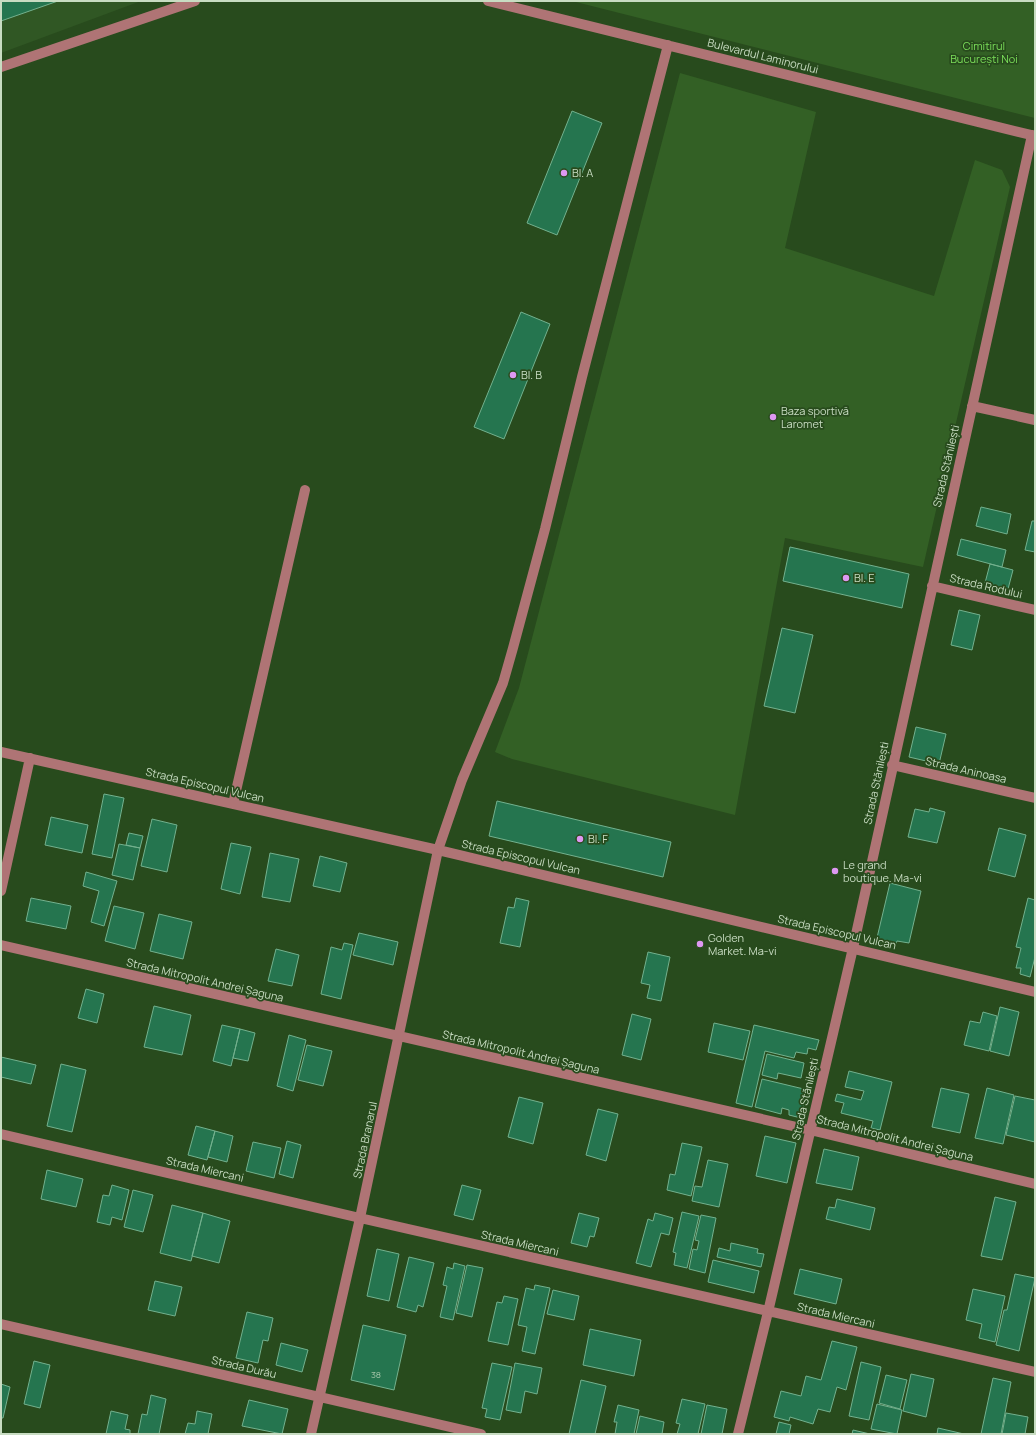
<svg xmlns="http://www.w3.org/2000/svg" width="1036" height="1435" font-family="Manrope,sans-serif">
<rect width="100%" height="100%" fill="#284b1d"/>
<path fill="#305724" d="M 1,1 L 141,1 L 1,53 Z"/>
<path fill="#336025" d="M 572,1 L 1035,1 L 1035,118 Z
M 680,73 L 816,112 L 785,248 L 934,296 L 975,160 L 1002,170 L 1010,187 L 923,567 L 785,538 L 735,815 L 512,759 L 495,752 L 519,688 Z"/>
<path fill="#25754f" stroke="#73b18e" d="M 1,1 L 58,1 L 1,21 Z
M 572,111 L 602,123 L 557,235 L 527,223 Z
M 521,312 L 550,324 L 504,439 L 474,427 Z
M 981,507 L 1011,514 L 1007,534 L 976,526 Z
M 1032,521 L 1035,521 L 1035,552 L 1025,550 Z
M 961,539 L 1006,550 L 1002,567 L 957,555 Z
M 790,547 L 909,574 L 902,608 L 783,581 Z
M 990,564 L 1013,570 L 1008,589 L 985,583 Z
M 959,610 L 980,615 L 972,650 L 951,645 Z
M 782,628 L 813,635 L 795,713 L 764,706 Z
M 916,727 L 946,734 L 939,764 L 909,757 Z
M 104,794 L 124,798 L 112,858 L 92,854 Z
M 497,801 L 671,842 L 663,877 L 489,836 Z
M 930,808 L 945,812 L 937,843 L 908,837 L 915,809 L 929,812 Z
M 51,817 L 88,825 L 82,853 L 45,845 Z
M 152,819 L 177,825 L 167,872 L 141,866 Z
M 999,828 L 1026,835 L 1015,877 L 988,870 Z
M 129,833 L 143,836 L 140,848 L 126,845 Z
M 231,843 L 251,847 L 240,894 L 221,889 Z
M 119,844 L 140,848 L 133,880 L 112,875 Z
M 270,853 L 299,859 L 290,902 L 262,897 Z
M 320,856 L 347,863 L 340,892 L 313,886 Z
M 86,872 L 117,881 L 104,926 L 91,922 L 99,891 L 83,886 Z
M 890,883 L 921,891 L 909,943 L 897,941 L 895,946 L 876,942 Z
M 31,898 L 71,906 L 66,929 L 26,921 Z
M 516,898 L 529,901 L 520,947 L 500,943 L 508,907 L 514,908 Z
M 1028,898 L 1035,900 L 1035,957 L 1030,977 L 1020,974 L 1021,968 L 1016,968 L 1021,948 L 1016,947 Z
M 114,906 L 144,913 L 135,949 L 105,941 Z
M 159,914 L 192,922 L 183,959 L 150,951 Z
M 359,933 L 398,942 L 393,965 L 353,955 Z
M 344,943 L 353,945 L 341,999 L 321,994 L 331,947 L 342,950 Z
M 276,949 L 299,955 L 292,986 L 268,981 Z
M 648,952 L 670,957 L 661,1001 L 647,998 L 650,985 L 641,983 Z
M 86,989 L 104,994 L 97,1023 L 78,1018 Z
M 154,1006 L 191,1015 L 182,1055 L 144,1047 Z
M 1000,1007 L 1019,1012 L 1009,1056 L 990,1051 Z
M 983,1012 L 997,1016 L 989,1051 L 964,1045 L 970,1021 L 980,1023 Z
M 632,1014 L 651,1019 L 641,1060 L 622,1055 Z
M 714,1023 L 750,1031 L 743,1060 L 708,1052 Z
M 222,1025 L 240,1029 L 231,1066 L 213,1061 Z
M 754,1025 L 819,1040 L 816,1050 L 808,1048 L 807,1054 L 796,1052 L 794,1058 L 765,1051 L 752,1107 L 736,1103 Z
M 240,1029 L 255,1033 L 248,1061 L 233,1058 Z
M 289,1035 L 306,1040 L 293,1091 L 277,1086 Z
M 307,1045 L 332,1051 L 323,1086 L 298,1080 Z
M 767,1054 L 804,1063 L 801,1078 L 778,1073 L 777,1079 L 762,1075 Z
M 1,1057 L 36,1065 L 31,1084 L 1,1077 Z
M 61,1064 L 86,1070 L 72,1132 L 47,1126 Z
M 849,1071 L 892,1082 L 880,1130 L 871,1128 L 873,1121 L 841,1113 L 844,1103 L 835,1101 L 837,1094 L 861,1100 L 864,1091 L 845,1087 Z
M 762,1079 L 808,1090 L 801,1118 L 789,1115 L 789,1110 L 782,1108 L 781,1114 L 755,1107 Z
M 941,1088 L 969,1094 L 960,1133 L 932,1127 Z
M 987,1088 L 1014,1095 L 1003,1144 L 975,1138 Z
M 1015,1096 L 1035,1100 L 1035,1142 L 1006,1135 Z
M 519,1097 L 543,1103 L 533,1144 L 508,1137 Z
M 598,1109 L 618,1114 L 606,1161 L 586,1155 Z
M 196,1126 L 215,1131 L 207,1160 L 188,1155 Z
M 215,1131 L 233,1136 L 227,1162 L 208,1157 Z
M 765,1136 L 796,1143 L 787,1183 L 756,1176 Z
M 287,1141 L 301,1145 L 293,1178 L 279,1174 Z
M 253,1142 L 281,1148 L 274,1178 L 246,1171 Z
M 682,1143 L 702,1147 L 691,1196 L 667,1190 L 670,1174 L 675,1175 Z
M 824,1149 L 859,1157 L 852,1190 L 816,1183 Z
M 708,1160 L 728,1164 L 719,1207 L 692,1201 L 695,1186 L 702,1187 Z
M 47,1170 L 83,1179 L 76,1207 L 41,1199 Z
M 112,1185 L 129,1190 L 122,1220 L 112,1217 L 110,1225 L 97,1222 L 103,1195 L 109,1196 Z
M 462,1185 L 481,1190 L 473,1220 L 454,1215 Z
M 133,1190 L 153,1195 L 143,1232 L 124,1227 Z
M 995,1197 L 1016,1202 L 1002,1260 L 981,1256 Z
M 837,1199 L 875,1208 L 870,1230 L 826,1219 L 829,1207 L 835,1208 Z
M 172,1205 L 203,1213 L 191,1261 L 160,1253 Z
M 682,1212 L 699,1216 L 687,1268 L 674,1265 L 676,1253 L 673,1252 Z
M 203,1213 L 230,1221 L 219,1263 L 192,1256 Z
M 579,1213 L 599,1218 L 594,1237 L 590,1236 L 587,1247 L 571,1243 Z
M 655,1213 L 673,1218 L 669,1235 L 661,1233 L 651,1267 L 636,1263 L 648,1219 L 653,1221 Z
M 701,1215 L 716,1218 L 705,1273 L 689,1269 L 693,1249 L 697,1250 L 699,1241 L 695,1240 Z
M 731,1243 L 758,1249 L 757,1253 L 764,1254 L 761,1267 L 717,1257 L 719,1248 L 730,1251 Z
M 377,1249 L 399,1254 L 389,1301 L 367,1296 Z
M 409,1257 L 434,1263 L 423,1307 L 418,1305 L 416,1312 L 397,1307 Z
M 713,1260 L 759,1271 L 754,1293 L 708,1282 Z
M 454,1263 L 465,1266 L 453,1320 L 440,1317 L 447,1286 L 443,1285 L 447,1267 L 453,1269 Z
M 467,1265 L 483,1268 L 472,1317 L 456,1313 Z
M 800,1269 L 842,1279 L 836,1304 L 794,1294 Z
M 1015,1274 L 1035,1278 L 1019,1351 L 996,1345 L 1004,1310 L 1007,1310 Z
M 155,1281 L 182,1287 L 175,1316 L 148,1310 Z
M 535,1285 L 550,1288 L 535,1354 L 522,1351 L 527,1327 L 518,1325 L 526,1288 L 534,1290 Z
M 973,1289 L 1005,1296 L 995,1342 L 979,1338 L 982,1324 L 966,1320 Z
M 553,1290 L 579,1296 L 574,1320 L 547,1314 Z
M 504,1296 L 518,1299 L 508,1345 L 488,1341 L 497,1302 L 502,1303 Z
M 247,1312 L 273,1318 L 268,1341 L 263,1340 L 258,1363 L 236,1358 Z
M 363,1325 L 406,1335 L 394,1390 L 351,1380 Z
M 590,1329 L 641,1340 L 634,1376 L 583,1365 Z
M 832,1341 L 857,1347 L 846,1390 L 837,1387 L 830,1412 L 818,1409 L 813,1424 L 790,1417 L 789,1421 L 774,1417 L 781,1391 L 801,1396 L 806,1376 L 821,1380 Z
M 281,1343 L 308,1350 L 302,1372 L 276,1365 Z
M 34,1361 L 50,1365 L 40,1408 L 24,1404 Z
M 861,1362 L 881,1367 L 869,1420 L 849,1416 Z
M 492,1363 L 512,1367 L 500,1420 L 485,1417 L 487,1409 L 482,1408 Z
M 515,1363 L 542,1368 L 537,1394 L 525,1391 L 521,1413 L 506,1410 Z
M 911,1374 L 934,1379 L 926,1417 L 903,1411 Z
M 886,1375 L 907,1380 L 900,1409 L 879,1403 Z
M 993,1378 L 1011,1382 L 1001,1434 L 981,1434 Z
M 581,1380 L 606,1386 L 595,1434 L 569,1434 Z
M 1,1384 L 10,1387 L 3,1418 L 1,1418 Z
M 151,1395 L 166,1399 L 159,1434 L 138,1434 L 142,1414 L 147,1415 Z
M 682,1399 L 705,1404 L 698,1434 L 677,1434 L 680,1424 L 676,1423 Z
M 249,1400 L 288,1409 L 282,1434 L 242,1426 Z
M 877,1404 L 902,1410 L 897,1434 L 871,1429 Z
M 618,1405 L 639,1410 L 634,1434 L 615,1434 L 617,1422 L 614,1422 Z
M 707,1405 L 727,1409 L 722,1434 L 701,1434 Z
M 111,1411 L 128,1415 L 125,1429 L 130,1430 L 130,1434 L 106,1434 Z
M 197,1411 L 212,1414 L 208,1434 L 185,1434 L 188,1423 L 195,1424 Z
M 1006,1413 L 1028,1417 L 1025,1434 L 1002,1434 Z
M 640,1416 L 664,1422 L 662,1434 L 636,1434 Z
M 779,1422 L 791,1425 L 789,1434 L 776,1434 Z
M 938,1428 L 964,1434 L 937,1434 Z
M 853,1430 L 870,1434 L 852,1434 Z"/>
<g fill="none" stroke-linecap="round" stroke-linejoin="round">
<path stroke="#af7475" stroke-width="10" d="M 488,1 L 1035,136
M 1,67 L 195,1
M 972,406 L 1035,420
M 932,586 L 1035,610
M 1,752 L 438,850 L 1035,992
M 892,765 L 1035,798
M 233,804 L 305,490
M 1,891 L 30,758
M 1,945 L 810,1130 L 1035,1184
M 1,1134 L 360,1218 L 1035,1372
M 1,1324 L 481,1434
M 311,1434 L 360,1218 L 438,850 L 462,780 L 503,683 L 513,648 L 545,529 L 582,377 L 668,45
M 738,1434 L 768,1312 L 853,948 L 1032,135"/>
</g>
<g fill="#de98f2" stroke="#284b1d" stroke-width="1.5">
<circle cx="564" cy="173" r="4"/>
<circle cx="513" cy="375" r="4"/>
<circle cx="773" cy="417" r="4"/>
<circle cx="846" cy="578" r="4"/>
<circle cx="580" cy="839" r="4"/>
<circle cx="835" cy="871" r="4"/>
<circle cx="700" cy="944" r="4"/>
</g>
<g text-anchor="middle" stroke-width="3.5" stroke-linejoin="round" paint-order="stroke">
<g font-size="9" fill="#9fc2a5">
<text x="376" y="1378">38</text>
</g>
<g font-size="11" fill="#7bde5a" stroke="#284b1d">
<text x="984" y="50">Cimitirul<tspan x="984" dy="13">București Noi</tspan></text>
</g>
<g font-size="11" fill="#c8dcc2" stroke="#284b1d">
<text transform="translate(763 56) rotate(14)" y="4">Bulevardul Laminorului</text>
<text transform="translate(946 466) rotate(-77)" y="4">Strada Stănilești</text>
<text transform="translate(986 586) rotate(13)" y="4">Strada Rodului</text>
<text transform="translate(966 770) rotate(13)" y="4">Strada Aninoasa</text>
<text transform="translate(876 783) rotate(-78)" y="4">Strada Stănilești</text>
<text transform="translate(205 785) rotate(13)" y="4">Strada Episcopul Vulcan</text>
<text transform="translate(521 857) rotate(13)" y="4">Strada Episcopul Vulcan</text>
<text transform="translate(837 932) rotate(13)" y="4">Strada Episcopul Vulcan</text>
<text transform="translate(205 980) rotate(13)" y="4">Strada Mitropolit Andrei Șaguna</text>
<text transform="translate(521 1052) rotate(13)" y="4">Strada Mitropolit Andrei Șaguna</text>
<text transform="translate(805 1099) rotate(-77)" y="4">Strada Stănilești</text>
<text transform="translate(895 1138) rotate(14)" y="4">Strada Mitropolit Andrei Șaguna</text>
<text transform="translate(365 1140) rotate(-78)" y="4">Strada Branarul</text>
<text transform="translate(205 1169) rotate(13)" y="4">Strada Miercani</text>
<text transform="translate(520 1243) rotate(13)" y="4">Strada Miercani</text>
<text transform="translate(836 1315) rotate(13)" y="4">Strada Miercani</text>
<text transform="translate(244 1367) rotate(13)" y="4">Strada Durău</text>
</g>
<g font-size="11" fill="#c8dcc2" stroke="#284b1d" text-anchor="start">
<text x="572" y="177">Bl. A</text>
<text x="521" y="379">Bl. B</text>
<text x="781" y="415">Baza sportivă<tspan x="781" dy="13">Laromet</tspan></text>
<text x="854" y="582">Bl. E</text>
<text x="588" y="843">Bl. F</text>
<text x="843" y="869">Le grand<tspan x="843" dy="13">boutique. Ma-vi</tspan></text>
<text x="708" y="942">Golden<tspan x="708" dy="13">Market. Ma-vi</tspan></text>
</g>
</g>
<rect width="1036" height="1435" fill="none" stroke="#c8dcc2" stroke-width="4"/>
</svg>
